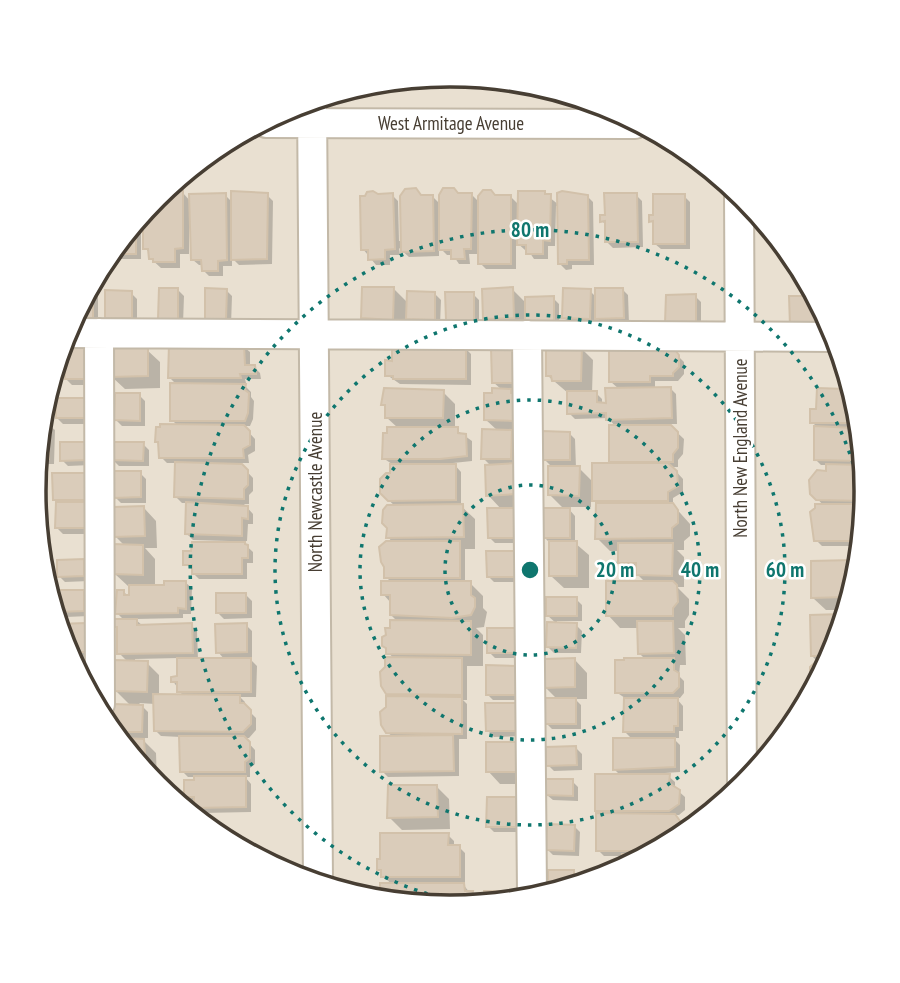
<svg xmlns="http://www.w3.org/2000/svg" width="900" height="983" font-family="'PT Sans Narrow',sans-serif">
<rect width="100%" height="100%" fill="#f4eee3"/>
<path fill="#e9e0d1" d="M39 492a411 411 0 1 1 822 0a411 411 0 1 1-822 0Z"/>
<path fill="#0003" fill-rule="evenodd" d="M 161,193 L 183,193 L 191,202 L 225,195 L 233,203 L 267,195 L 273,201 L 272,264 L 239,265 L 232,258 L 232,266 L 223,266 L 223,276 L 209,276 L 203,270 L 203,265 L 199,265 L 193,260 L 192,226 L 189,226 L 189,254 L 180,254 L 180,268 L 161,268 L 150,258 L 150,253 L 145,248 L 145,213 L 156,197 Z
M 544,193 L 559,205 L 587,196 L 593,202 L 594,265 L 572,265 L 572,269 L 566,270 L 560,264 L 559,206 L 556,206 L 555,246 L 548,246 L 548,259 L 534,259 L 528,250 L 525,250 L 516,242 L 516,269 L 486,269 L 480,263 L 480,254 L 469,254 L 470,264 L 459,264 L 453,255 L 447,255 L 439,247 L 439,256 L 409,257 L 399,248 L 400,255 L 390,255 L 390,265 L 376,265 L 363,249 L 392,195 L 398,201 L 399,241 L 403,241 L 422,197 L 433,197 L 441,205 L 459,195 L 472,195 L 480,203 L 495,196 L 510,196 L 520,206 Z
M 636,195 L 642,201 L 643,247 L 613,248 L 607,242 L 607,226 L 602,221 Z
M 684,196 L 690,202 L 690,249 L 661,249 L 655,244 L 655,224 L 651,221 Z
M 141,218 L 141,259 L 114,259 Z
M 394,289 L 409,304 L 435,294 L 441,300 L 440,325 L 414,324 L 406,316 L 405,331 L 376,330 L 363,318 Z
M 512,289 L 527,304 L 553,298 L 559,304 L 559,329 L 497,331 L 485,318 Z
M 622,289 L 628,295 L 629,324 L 603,324 L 595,316 L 595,324 L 570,323 L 564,318 L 590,291 L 596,297 Z
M 93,290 L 98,295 L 98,323 L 71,322 Z
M 178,290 L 184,296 L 183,324 L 166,324 L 160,318 Z
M 226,290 L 232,296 L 231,325 L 213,324 L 207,318 Z
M 131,293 L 137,299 L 137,323 L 112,323 L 106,317 Z
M 473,294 L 479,300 L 479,325 L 454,325 L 448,319 Z
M 667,296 L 695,296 L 701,302 L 701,329 Z
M 812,297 L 833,329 L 804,337 Z
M 244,347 L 250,352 L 250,366 L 254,367 L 260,373 L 261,379 L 245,379 L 246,383 L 242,383 L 251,392 L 251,397 L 254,401 L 253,419 L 250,426 L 243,426 L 255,439 L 255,451 L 248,455 L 249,463 L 239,463 L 253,478 L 253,491 L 249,495 L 249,504 L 244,504 L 253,514 L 253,524 L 248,524 L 247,541 L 241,541 L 253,552 L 253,563 L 247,563 L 247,579 L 199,579 L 194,574 L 194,570 L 185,564 L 229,544 L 229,541 L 193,540 L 187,534 L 187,503 L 182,503 L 176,497 L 177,463 L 167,463 L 161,457 L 160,444 L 157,441 L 178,426 L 172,420 L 177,385 L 170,378 Z
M 465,348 L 471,354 L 471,385 L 400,384 L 387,375 Z
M 581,348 L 593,360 L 592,393 L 596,393 L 602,399 L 602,404 L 608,405 L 619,389 L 611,382 L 674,352 L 684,362 L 684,374 L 678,381 L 655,381 L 655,389 L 670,388 L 676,394 L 677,424 L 668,424 L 684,439 L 683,454 L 678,460 L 678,467 L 672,467 L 683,479 L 683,492 L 673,498 L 673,505 L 690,524 L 690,536 L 684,541 L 684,550 L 677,550 L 684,557 L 684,587 L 677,587 L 689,599 L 689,615 L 685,621 L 685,628 L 678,628 L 685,635 L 686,665 L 680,665 L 679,676 L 684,681 L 684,693 L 680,698 L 676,698 L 683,706 L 683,731 L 679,731 L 679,738 L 673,738 L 680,745 L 680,772 L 665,773 L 675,782 L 675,788 L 685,797 L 685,810 L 679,815 L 674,815 L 684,827 L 615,873 L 614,864 L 624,865 L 624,856 L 604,856 L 598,850 L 601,815 L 597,810 L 621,776 L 615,770 L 633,740 L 625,732 L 625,698 L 616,692 L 646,660 L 639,653 L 639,628 L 620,628 L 608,615 L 646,583 L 638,575 L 632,575 L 619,563 L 619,551 L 610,551 L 597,538 L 597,504 L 591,498 L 591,507 L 567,507 L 575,516 L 575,543 L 589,555 L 589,588 L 564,588 L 551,576 L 550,543 L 544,537 L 565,510 L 550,495 L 553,468 L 544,459 L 569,433 L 575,439 L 576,468 L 579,468 L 594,483 L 614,464 L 611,461 L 616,427 L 608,418 L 575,419 L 569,413 L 568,393 L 548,376 Z
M 147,350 L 160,362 L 160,388 L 125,389 L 112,377 Z
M 492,350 L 517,350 L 526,433 L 511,432 L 517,438 L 529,506 L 512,507 L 521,516 L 521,543 L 495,543 L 489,537 L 502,510 L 488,495 L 491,466 L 483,458 L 498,431 L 485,419 L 502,390 L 493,382 L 492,376 ZM 513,401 L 516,430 L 512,430 Z
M 91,355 L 91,385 L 72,385 L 66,379 Z
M 818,390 L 847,390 L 867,492 L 856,546 L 822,546 L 816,540 L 824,506 L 812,493 L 828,473 L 828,465 L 821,465 L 815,459 L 818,428 L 812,422 L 818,411 Z
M 443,392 L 455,404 L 455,429 L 472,441 L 472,461 L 453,463 L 461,472 L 461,506 L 475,519 L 475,549 L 465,549 L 465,583 L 470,583 L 483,596 L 483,608 L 487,612 L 484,627 L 476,628 L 483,635 L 483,666 L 467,666 L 467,700 L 463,700 L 467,704 L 467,739 L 459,739 L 459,776 L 388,777 L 382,771 L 393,737 L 387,732 L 387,707 L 392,698 L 387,693 L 394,659 L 383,646 L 398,622 L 391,615 L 391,603 L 383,594 L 392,583 L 386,577 L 393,543 L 388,537 L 396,507 L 381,493 L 392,475 L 392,464 L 383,458 L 398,428 L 386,417 L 387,409 L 383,405 Z
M 139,395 L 145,401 L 145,426 L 122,426 L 116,420 Z
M 86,400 L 91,424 L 63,424 L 57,418 Z
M 47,424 L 55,430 L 54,464 L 39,464 Z
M 85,443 L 91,465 L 68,466 L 62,460 Z
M 143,444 L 149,450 L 149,466 L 119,466 L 113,460 Z
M 38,466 L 43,472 L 43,501 L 35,501 L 33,491 Z
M 140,473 L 146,479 L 146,503 L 121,503 L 115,497 Z
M 85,475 L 90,481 L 91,534 L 63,534 L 57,528 L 60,504 L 55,499 Z
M 144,508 L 156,521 L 157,548 L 145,548 L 155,559 L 155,587 L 186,583 L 192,588 L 191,614 L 183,614 L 183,618 L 135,619 L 143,626 L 191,625 L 197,631 L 198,660 L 225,660 L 218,652 L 246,625 L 252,631 L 252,657 L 248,657 L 257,666 L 256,697 L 240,697 L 245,702 L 245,707 L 256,718 L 256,730 L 249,738 L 244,738 L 255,750 L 255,764 L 250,768 L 250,777 L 245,777 L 251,784 L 251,812 L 202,813 L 196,807 L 196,802 L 192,802 L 186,796 L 196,777 L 188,777 L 182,771 L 181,737 L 161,736 L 156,731 L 155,704 L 139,703 L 148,712 L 148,738 L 141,738 L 156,753 L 157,783 L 153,783 L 115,725 L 131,706 L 115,690 L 128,662 L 119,653 L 119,631 L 114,626 L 124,620 L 117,613 L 124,592 L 131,599 L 131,586 L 128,586 L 115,574 L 125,546 L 115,536 ZM 179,658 L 179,678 L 173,681 L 183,696 L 159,696 L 159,675 L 147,663 L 135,662 L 135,659 Z
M 488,553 L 523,582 L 494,582 L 488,576 Z
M 83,560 L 89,566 L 89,581 L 65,582 L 59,576 Z
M 853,562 L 843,610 L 826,610 L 813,598 L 813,563 Z
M 83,592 L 89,598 L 89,616 L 66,617 L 60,611 Z
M 246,595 L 252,601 L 252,618 L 224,619 L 218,613 Z
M 576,599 L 582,605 L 582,621 L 557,621 L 557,624 L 548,616 Z
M 842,615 L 835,651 L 814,683 L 812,680 L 818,662 L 812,656 L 811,616 Z
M 60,625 L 84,625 L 97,637 L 97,664 L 74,664 L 65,651 Z
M 576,625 L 582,631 L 581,653 L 554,653 L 548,647 Z
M 489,630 L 523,658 L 495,658 L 489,652 Z
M 575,660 L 587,673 L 587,699 L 575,699 L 581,705 L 581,729 L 552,729 L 546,723 L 558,700 L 545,687 Z
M 515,668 L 521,674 L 521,700 L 493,700 L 487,694 Z
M 515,704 L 521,710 L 522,736 L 494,737 L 488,731 Z
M 488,744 L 530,784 L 500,784 L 488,771 Z
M 576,748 L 582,754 L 582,770 L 554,771 L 548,765 Z
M 572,781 L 578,787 L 578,801 L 553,800 L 547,795 Z
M 437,787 L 449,799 L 450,829 L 402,830 L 389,817 Z
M 515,799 L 521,805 L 521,832 L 494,832 L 488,826 Z
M 574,826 L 580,832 L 579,856 L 553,855 L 547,849 Z
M 448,835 L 454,841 L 454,847 L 459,847 L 465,853 L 465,883 L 462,883 L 470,893 L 477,898 L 486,898 L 486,893 L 521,894 L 450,908 L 381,895 L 381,884 L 391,884 L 378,869 Z
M 573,872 L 579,878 L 579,883 L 549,888 Z"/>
<path fill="#daccba" stroke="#d2c1aa" stroke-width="2" d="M 416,188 L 421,195 L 433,195 L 434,251 L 401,252 L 400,196 L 405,189 Z
M 443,188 L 454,188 L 458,193 L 472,193 L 471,249 L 464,249 L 465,259 L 451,259 L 451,250 L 439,250 L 439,195 Z
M 483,190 L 491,190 L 495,195 L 511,195 L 511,264 L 478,264 L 478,196 Z
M 163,191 L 183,191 L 183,248 L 175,249 L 175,262 L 153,262 L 153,259 L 149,259 L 148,249 L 143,249 L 143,215 L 156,197 Z
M 231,191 L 268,193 L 267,259 L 231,260 Z
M 373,191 L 378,194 L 393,193 L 395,249 L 385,250 L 385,259 L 368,260 L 368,250 L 361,250 L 360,196 L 365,196 L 367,192 Z
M 518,191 L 545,191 L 545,194 L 551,194 L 550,241 L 543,240 L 543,254 L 526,254 L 526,245 L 517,245 Z
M 562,191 L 588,195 L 589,260 L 567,260 L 567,264 L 558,264 L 557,193 Z
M 226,193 L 227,260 L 218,261 L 218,271 L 202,271 L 201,260 L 191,260 L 189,194 Z
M 604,193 L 637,193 L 638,242 L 605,242 L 605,221 L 600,222 L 600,215 L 605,215 Z
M 653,194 L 685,194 L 685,244 L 653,244 L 653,221 L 649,222 L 649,215 L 653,215 Z
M 136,226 L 136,254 L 117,254 Z
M 362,287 L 394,287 L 393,320 L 361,318 Z
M 513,287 L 514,318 L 483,319 L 482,289 Z
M 159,288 L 178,288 L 178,319 L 158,319 Z
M 205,288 L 227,289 L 226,319 L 205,319 Z
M 563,288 L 591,289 L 590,319 L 562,318 Z
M 595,288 L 623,288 L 624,318 L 595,319 Z
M 93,290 L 93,318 L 74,318 Z
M 105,290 L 132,291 L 132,318 L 105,318 Z
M 407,291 L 435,292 L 435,320 L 406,319 Z
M 445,292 L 474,292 L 474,320 L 446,320 Z
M 696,294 L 696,323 L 665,323 L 666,295 Z
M 554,296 L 554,324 L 525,324 L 525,297 Z
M 789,296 L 811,296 L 821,311 L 822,324 L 790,326 Z
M 169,344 L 244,345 L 245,365 L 255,365 L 256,374 L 240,374 L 241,378 L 168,378 Z
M 392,346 L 466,346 L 466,379 L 393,379 L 393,376 L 385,376 L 385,360 L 392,361 Z
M 546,346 L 582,346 L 581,381 L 552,381 L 551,376 L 546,376 Z
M 609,346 L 675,350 L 679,355 L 679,367 L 673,373 L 673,376 L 650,376 L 650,382 L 609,382 Z
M 64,348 L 86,348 L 86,379 L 65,379 Z
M 110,348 L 148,348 L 148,376 L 110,377 Z
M 491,348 L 518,349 L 516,383 L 492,383 Z
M 170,383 L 246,384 L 245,390 L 249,393 L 248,413 L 245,421 L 170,421 Z
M 671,387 L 672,418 L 606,420 L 606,413 L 567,414 L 567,391 L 597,391 L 597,402 L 606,403 L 605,388 Z
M 384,388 L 444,390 L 443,418 L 385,418 L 385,405 L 381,405 Z
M 492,388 L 511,389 L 511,393 L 515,393 L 514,421 L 484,420 L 484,393 L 492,393 Z
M 817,388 L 846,389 L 853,423 L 810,423 L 810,409 L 816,409 Z
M 115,393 L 140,393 L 140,421 L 114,420 Z
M 55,398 L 87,398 L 86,418 L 56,418 Z
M 47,422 L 49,422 L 49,459 L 40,459 Z
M 160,424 L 244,425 L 250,431 L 250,445 L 243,449 L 244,458 L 159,458 L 158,442 L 155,442 L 156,427 L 160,427 Z
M 609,425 L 671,425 L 678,432 L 678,448 L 673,454 L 673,462 L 609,462 Z
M 814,426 L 854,428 L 861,461 L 814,460 Z
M 387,427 L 458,427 L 458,433 L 466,434 L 467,456 L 440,459 L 382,459 L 383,433 L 387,433 Z
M 482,429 L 512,430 L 511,459 L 481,459 Z
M 542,431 L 570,432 L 570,460 L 543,460 Z
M 60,442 L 86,442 L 86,460 L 60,461 Z
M 111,442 L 144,442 L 143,461 L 111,460 Z
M 175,462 L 242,464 L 248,470 L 248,485 L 244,489 L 244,499 L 174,497 Z
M 516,463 L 517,494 L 486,496 L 485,465 Z
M 592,463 L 668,463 L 677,471 L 678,486 L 668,492 L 668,501 L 592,501 Z
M 390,464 L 456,464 L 456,500 L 388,501 L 380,493 L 380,479 L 386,473 L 390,473 Z
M 826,464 L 861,465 L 867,492 L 865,501 L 816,500 L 810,494 L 809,480 L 817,470 L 826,471 Z
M 548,466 L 580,466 L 579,496 L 548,495 Z
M 112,471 L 141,471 L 141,497 L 113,498 Z
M 52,473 L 85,473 L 85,500 L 53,500 Z
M 56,502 L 86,502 L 86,528 L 55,528 Z
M 186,502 L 248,506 L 248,519 L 242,518 L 242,536 L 185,534 Z
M 596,503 L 673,503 L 678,510 L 678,523 L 672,528 L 672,538 L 595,539 Z
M 463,504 L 464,537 L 386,538 L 387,528 L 382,523 L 383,510 L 387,505 Z
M 815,504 L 864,504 L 857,541 L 814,541 L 810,512 L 815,508 Z
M 144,506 L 145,536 L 113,537 L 114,507 Z
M 487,508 L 516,508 L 515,538 L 488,538 Z
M 542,508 L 570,508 L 570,538 L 542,538 Z
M 386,541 L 460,541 L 460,578 L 384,578 L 384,567 L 381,562 L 379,547 Z
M 549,541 L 577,541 L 577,576 L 549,576 Z
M 192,542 L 245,542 L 245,544 L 248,545 L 248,558 L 242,558 L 242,574 L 192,574 L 192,565 L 183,565 L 183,551 L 191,551 Z
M 618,543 L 673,543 L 672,576 L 636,575 L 636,563 L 618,563 Z
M 113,544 L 143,545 L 143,575 L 113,574 Z
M 486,551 L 518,551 L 518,577 L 487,577 Z
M 84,559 L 84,576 L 57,577 L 57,560 Z
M 853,560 L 846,597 L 811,598 L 811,561 Z
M 164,581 L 186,581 L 186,609 L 178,608 L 178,613 L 115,614 L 117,590 L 124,590 L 124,595 L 129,595 L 129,585 L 164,585 Z
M 381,581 L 471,581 L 471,595 L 475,598 L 475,607 L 471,615 L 452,618 L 390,615 L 390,595 L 381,595 Z
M 606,581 L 673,581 L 677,585 L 678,602 L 673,608 L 673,616 L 606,616 Z
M 58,590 L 84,590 L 84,611 L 58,612 Z
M 216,593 L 246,593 L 246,613 L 216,613 Z
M 546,597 L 577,597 L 577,616 L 546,616 Z
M 842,614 L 832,656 L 811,656 L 810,615 Z
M 112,619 L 137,619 L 137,625 L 192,623 L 193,653 L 117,654 L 117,627 L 112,627 Z
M 390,620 L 471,621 L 471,655 L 386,654 L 386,648 L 382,646 L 382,637 L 386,635 L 385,628 L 390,628 Z
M 637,621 L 673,621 L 674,653 L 638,654 Z
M 547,622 L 577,623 L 576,648 L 546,647 Z
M 85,623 L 86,652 L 66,652 L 59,624 Z
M 247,623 L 247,652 L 216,653 L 215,624 Z
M 487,628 L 518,628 L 518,653 L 487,653 Z
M 385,657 L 462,658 L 462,695 L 386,694 L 381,686 L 380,672 L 385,667 Z
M 177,658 L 251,658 L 251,692 L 177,692 L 177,682 L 171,682 L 171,677 L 177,676 Z
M 575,658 L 575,687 L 543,688 L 544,659 Z
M 624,658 L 674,658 L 674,670 L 679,673 L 679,687 L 673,693 L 615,693 L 615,660 L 624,660 Z
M 114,660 L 148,661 L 147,692 L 113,691 Z
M 818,660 L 829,660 L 813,684 L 810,681 L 810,667 Z
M 486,665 L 516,666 L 516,695 L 486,695 Z
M 153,694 L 240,695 L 240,703 L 244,703 L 251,710 L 251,724 L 243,732 L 154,731 Z
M 386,696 L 462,697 L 462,734 L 386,733 L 381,725 L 380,712 L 386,707 Z
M 544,698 L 576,698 L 576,724 L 545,724 Z
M 624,698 L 678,698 L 678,726 L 674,726 L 674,732 L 623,732 Z
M 485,703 L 516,703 L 517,731 L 486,731 Z
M 113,704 L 143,705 L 142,732 L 119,732 L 113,723 Z
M 453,735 L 454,771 L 380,772 L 380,736 Z
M 179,736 L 244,736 L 250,742 L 250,758 L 245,762 L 245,772 L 180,772 Z
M 123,738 L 144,739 L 146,771 L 145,771 Z
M 613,738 L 675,738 L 675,767 L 613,770 Z
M 486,742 L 518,742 L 518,772 L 486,772 Z
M 576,746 L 577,765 L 546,766 L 546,747 Z
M 595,774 L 670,774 L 669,783 L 680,790 L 679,804 L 669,811 L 595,811 Z
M 194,776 L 246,776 L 246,807 L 194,808 L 194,797 L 184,797 L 184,780 L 194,780 Z
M 546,779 L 573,779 L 573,796 L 545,795 Z
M 388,785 L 437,785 L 438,817 L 387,818 Z
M 487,797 L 516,797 L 516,827 L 486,827 Z
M 596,813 L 675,814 L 680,821 L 680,829 L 647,851 L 596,851 Z
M 547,824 L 575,825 L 574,851 L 546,850 Z
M 380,833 L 449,833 L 448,845 L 460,845 L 460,877 L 381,877 L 381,870 L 377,870 L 377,859 L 380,859 Z
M 622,854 L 643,854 L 613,874 L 613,862 L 622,863 Z
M 548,870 L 574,870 L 574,884 L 548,889 Z
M 380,883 L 464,883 L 465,891 L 473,891 L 472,896 L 484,896 L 484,891 L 521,891 L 520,894 L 450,908 L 380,894 Z"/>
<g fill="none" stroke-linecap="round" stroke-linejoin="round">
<g stroke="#c3b9a8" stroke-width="32">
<path id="minor" d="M 312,102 L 318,882
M 266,123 L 635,124
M 739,193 L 742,788
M 65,333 L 836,337
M 99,333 L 100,704
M 527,335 L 532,892"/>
</g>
<use href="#minor" stroke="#fff" stroke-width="28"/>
</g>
<g fill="none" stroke="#0f766e" stroke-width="3.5" stroke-dasharray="3.5 7">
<circle cx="530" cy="570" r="85"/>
<circle cx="530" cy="570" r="170"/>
<circle cx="530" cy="570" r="255"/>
<path d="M468 904A340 340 0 1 1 864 505"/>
</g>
<g text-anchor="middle" stroke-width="5" stroke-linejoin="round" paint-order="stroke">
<g font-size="19" fill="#473e33" stroke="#fff">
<text x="451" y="130">West Armitage Avenue</text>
<text transform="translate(740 448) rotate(-90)" y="7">North New England Avenue</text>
<text transform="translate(315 492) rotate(-90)" y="7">North Newcastle Avenue</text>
</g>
</g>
<path d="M0 0H900V983H0ZM46 491a404 404 0 1 1 808 0a404 404 0 1 1-808 0Z" fill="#fff" fill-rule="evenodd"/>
<path fill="none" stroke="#473e33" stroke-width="3.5" d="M46 491a404 404 0 1 1 808 0a404 404 0 1 1-808 0Z"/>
<circle cx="530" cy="570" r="10" fill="#0f766e" stroke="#fff" stroke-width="3.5"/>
<g font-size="21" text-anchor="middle" font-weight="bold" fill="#0f766e" stroke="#fff" stroke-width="5" stroke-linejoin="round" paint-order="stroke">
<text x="530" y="237">80 m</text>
<text x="615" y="577">20 m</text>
<text x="700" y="577">40 m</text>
<text x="785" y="577">60 m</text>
</g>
</svg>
